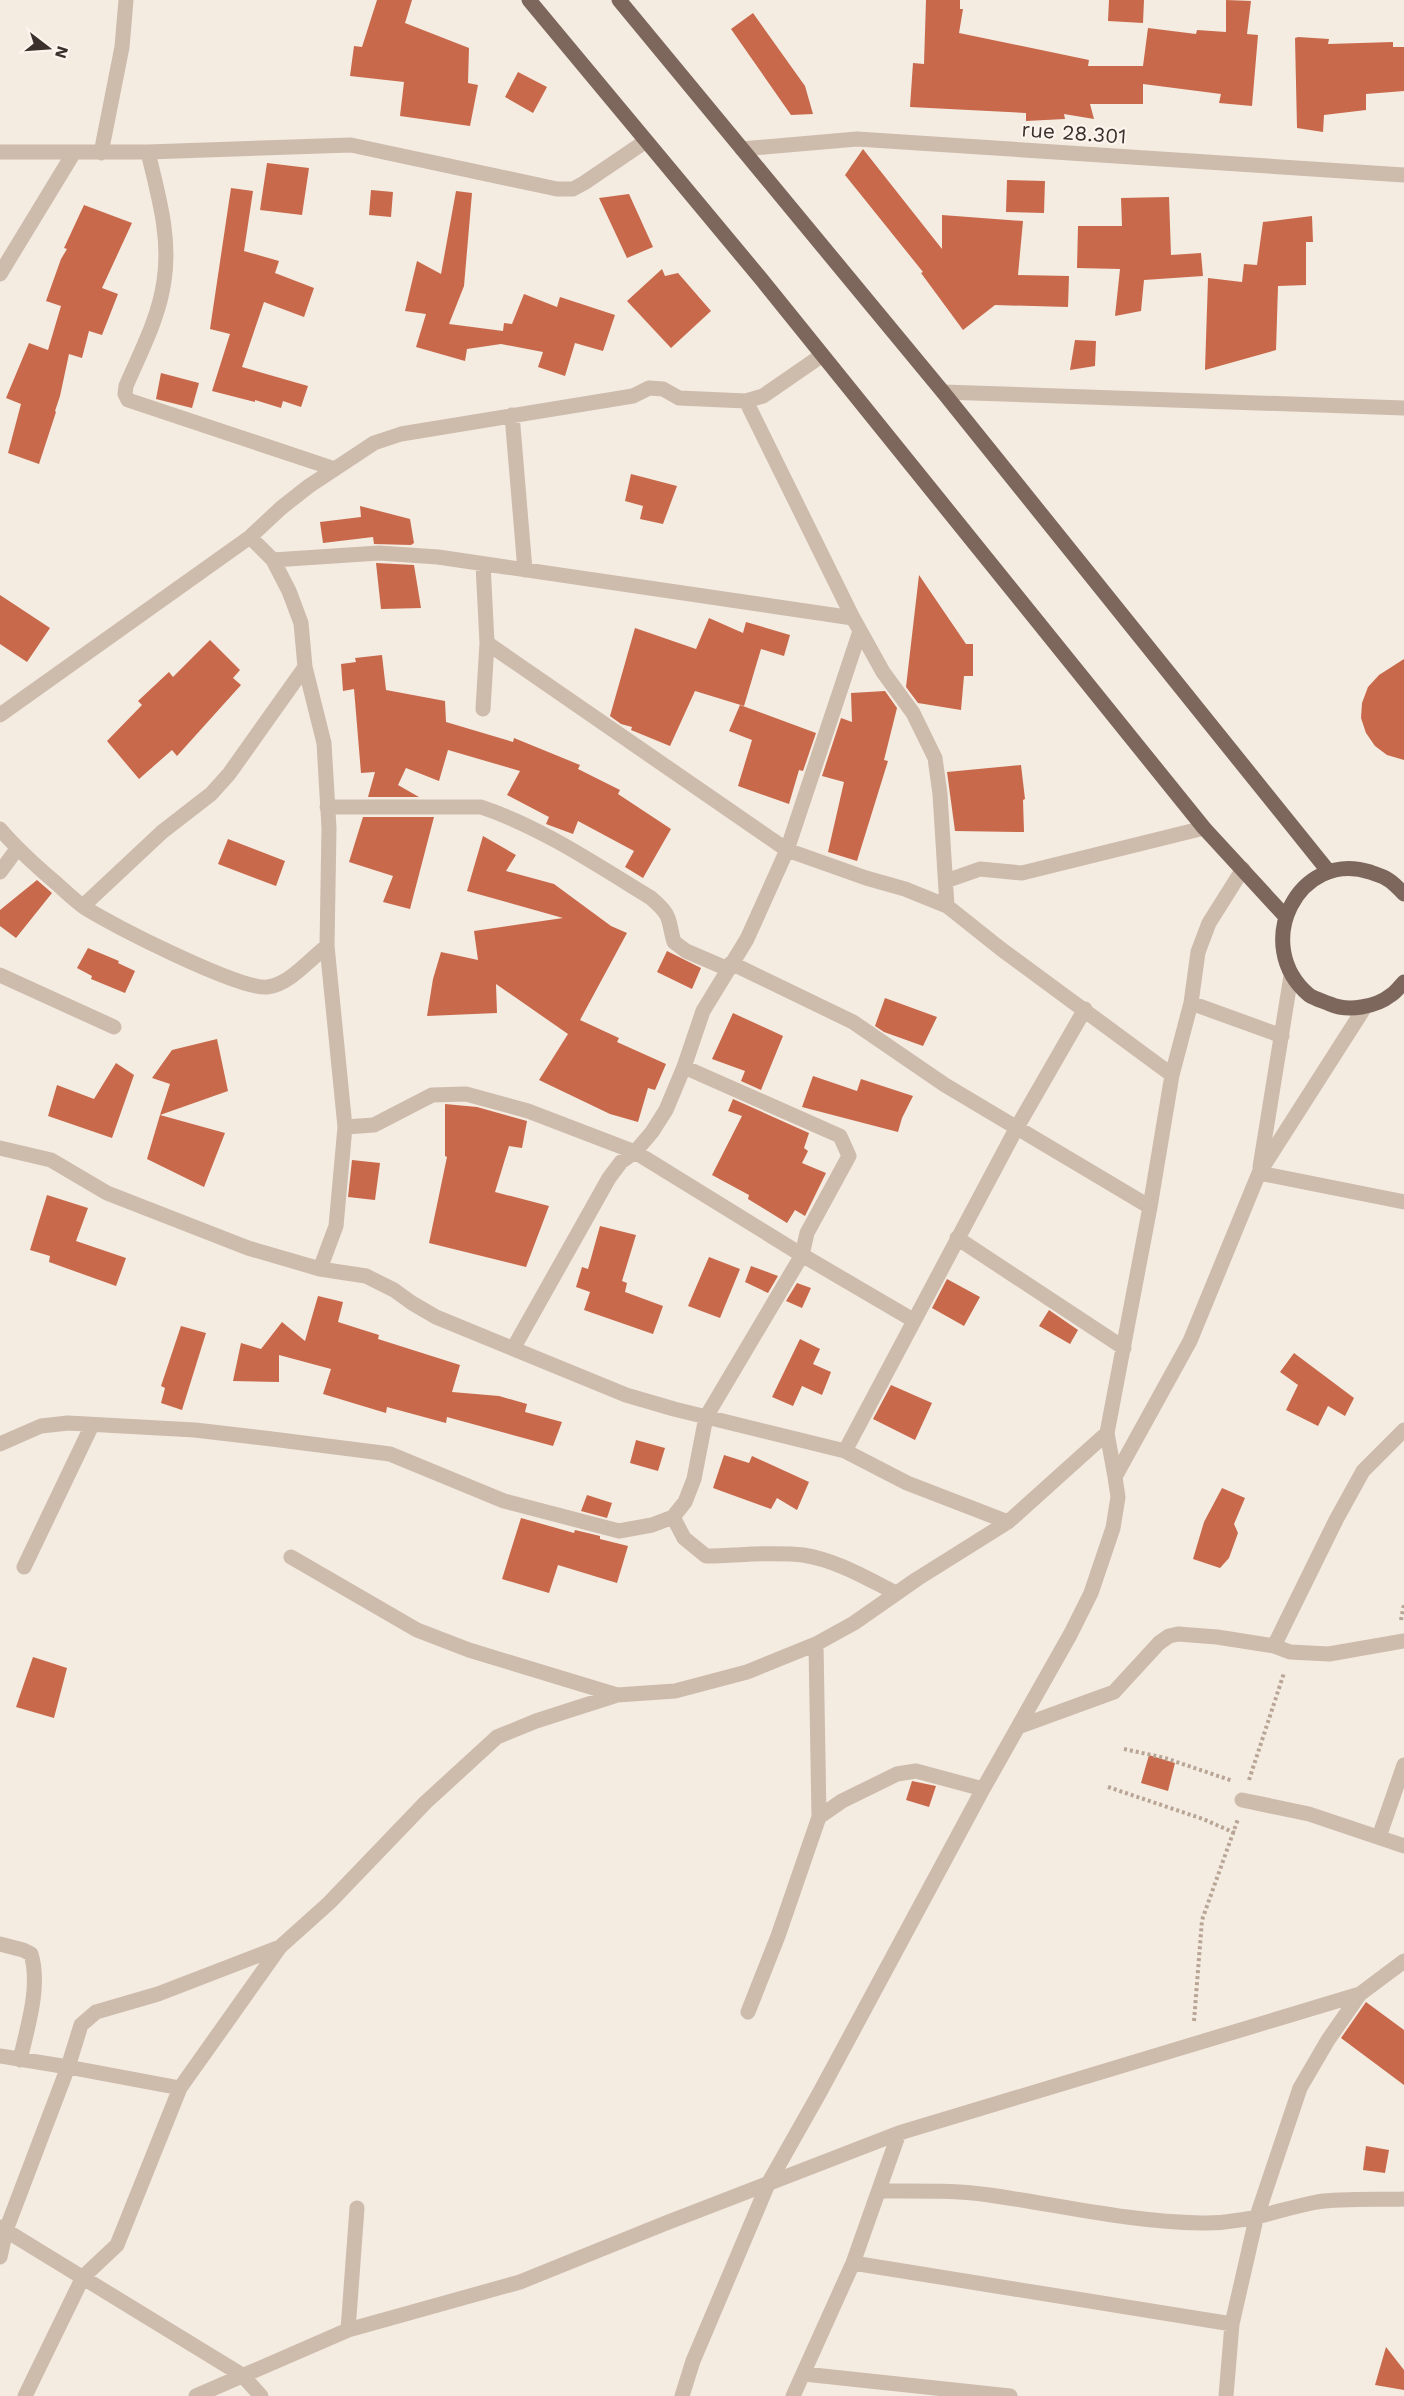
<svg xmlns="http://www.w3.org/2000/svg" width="1404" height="2396" font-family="'Work Sans',sans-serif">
<rect width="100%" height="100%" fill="#f4ebe1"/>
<path fill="#c8694b" d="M 377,0 L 412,0 L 405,23 L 469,48 L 468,83 L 478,85 L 470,126 L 400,116 L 404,82 L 350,76 L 354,46 L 362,47 Z
M 926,0 L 960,0 L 960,9 L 963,9 L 959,33 L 1089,60 L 1088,66 L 1143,66 L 1148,28 L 1196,34 L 1197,30 L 1226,32 L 1226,0 L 1251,1 L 1247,34 L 1258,35 L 1252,106 L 1219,103 L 1221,94 L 1143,84 L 1143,104 L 1090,104 L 1094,119 L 1064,114 L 1065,119 L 1026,121 L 1026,113 L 910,107 L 913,63 L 924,64 Z
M 1109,0 L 1144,0 L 1143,23 L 1108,21 Z
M 753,13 L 805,86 L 813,114 L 791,115 L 731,29 Z
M 1298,37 L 1329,39 L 1328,44 L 1393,42 L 1393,47 L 1404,47 L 1404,91 L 1366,94 L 1366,110 L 1324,115 L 1323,132 L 1297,128 L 1295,38 Z
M 518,72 L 547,87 L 533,113 L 505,97 Z
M 863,149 L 942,249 L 942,215 L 1023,221 L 1018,275 L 1069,276 L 1068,307 L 995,305 L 963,330 L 921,273 L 923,272 L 845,175 Z
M 267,163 L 309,168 L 302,215 L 260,210 Z
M 1007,180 L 1045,181 L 1044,213 L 1006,212 Z
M 231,188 L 253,191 L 244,251 L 279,261 L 275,273 L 314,288 L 304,317 L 264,302 L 242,367 L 308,386 L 301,407 L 283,401 L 281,408 L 255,400 L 255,402 L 212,391 L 230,334 L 210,329 Z
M 371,190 L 393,192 L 391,217 L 369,215 Z
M 456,191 L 472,193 L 464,286 L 449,324 L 503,331 L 504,323 L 512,324 L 524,294 L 557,307 L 560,297 L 615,315 L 603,351 L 575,343 L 565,376 L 538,367 L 543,352 L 501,344 L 467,349 L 465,361 L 416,347 L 426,314 L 405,311 L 417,261 L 441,274 Z
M 629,194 L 653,247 L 627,258 L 599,198 Z
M 1169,197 L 1171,255 L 1201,253 L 1203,276 L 1144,280 L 1141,311 L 1115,316 L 1120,269 L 1077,268 L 1078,226 L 1122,226 L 1121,198 Z
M 84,205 L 132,223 L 102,288 L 118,294 L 102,335 L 89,331 L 82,358 L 69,354 L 60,396 L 55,411 L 56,412 L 39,464 L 8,453 L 21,404 L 6,398 L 29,343 L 48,350 L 61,306 L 46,301 L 61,259 L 67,249 L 64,248 Z
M 1312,216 L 1313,242 L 1306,242 L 1306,285 L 1278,286 L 1276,350 L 1205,370 L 1208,278 L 1242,282 L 1244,264 L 1257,265 L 1263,222 Z
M 662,269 L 665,276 L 678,273 L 711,311 L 671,348 L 627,301 Z
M 1075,340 L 1096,341 L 1095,366 L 1070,370 Z
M 161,373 L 199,383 L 192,408 L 156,399 Z
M 631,474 L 677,486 L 663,524 L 640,519 L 643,506 L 625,501 Z
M 360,506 L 410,519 L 414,543 L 411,545 L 374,544 L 373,537 L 323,543 L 320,522 L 361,517 Z
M 376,563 L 414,565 L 421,608 L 381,609 Z
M 919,575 L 966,644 L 973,644 L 973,676 L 964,676 L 961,710 L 918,703 L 906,687 Z
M 0,595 L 50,628 L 27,662 L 0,644 Z
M 709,618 L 743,633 L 746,622 L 790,635 L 784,656 L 761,649 L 744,706 L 695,691 L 670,746 L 631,730 L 632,727 L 621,724 L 610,716 L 635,628 L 696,649 Z
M 210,640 L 240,670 L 233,678 L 241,685 L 177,756 L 172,750 L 139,779 L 107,741 L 142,705 L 138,701 L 169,672 L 173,677 Z
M 382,655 L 386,690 L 445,701 L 446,722 L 513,742 L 514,738 L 580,765 L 578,769 L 620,790 L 618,794 L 671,829 L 643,878 L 625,867 L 634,851 L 578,821 L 573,834 L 546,824 L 549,817 L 507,795 L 520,771 L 455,752 L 448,750 L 439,781 L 406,768 L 398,785 L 419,797 L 368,797 L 375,772 L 361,773 L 354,689 L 343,691 L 341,664 L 356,662 L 355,658 Z
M 1404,659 L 1404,760 L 1387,755 L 1375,746 L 1366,733 L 1361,718 L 1362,703 L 1368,687 L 1379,675 Z
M 885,691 L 897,708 L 884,760 L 888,761 L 857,861 L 828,852 L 844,782 L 822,776 L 841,718 L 852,722 L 851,693 Z
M 740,705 L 816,733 L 803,771 L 799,770 L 789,804 L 738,786 L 752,740 L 729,731 Z
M 1021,765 L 1025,799 L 1023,800 L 1024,832 L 955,831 L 947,772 Z
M 363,817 L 434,817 L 410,909 L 383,902 L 393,876 L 349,862 Z
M 483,836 L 516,855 L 506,871 L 554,884 L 611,926 L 627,933 L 580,1020 L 619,1038 L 617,1042 L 666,1064 L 655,1090 L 648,1088 L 638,1122 L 610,1114 L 539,1080 L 568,1034 L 496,984 L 497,1013 L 427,1016 L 433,979 L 441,952 L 478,960 L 474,931 L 563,918 L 467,891 Z
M 228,839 L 285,861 L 276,886 L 218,864 Z
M 37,880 L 52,893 L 16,938 L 0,926 L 0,910 Z
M 88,948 L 119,961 L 118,963 L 135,971 L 125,993 L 91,979 L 92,976 L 77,968 Z
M 667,951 L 701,968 L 692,989 L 657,972 Z
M 885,998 L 937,1017 L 923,1046 L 884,1032 L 875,1026 Z
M 733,1013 L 783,1036 L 761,1090 L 741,1081 L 745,1071 L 712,1059 Z
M 217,1039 L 228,1091 L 160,1115 L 170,1084 L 152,1078 L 172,1050 Z
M 116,1063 L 134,1075 L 112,1138 L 48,1116 L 57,1085 L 94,1099 Z
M 813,1076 L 857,1091 L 861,1079 L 913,1096 L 902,1118 L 898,1132 L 802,1107 Z
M 733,1099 L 809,1133 L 804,1148 L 808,1151 L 802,1163 L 826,1173 L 805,1216 L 795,1210 L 787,1223 L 748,1199 L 749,1195 L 712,1175 L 742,1116 L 728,1111 Z
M 445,1104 L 477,1107 L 527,1121 L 522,1148 L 509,1146 L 495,1192 L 549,1206 L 526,1267 L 429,1243 L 447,1157 L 445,1156 Z
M 160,1115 L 225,1133 L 204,1187 L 147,1159 Z
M 352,1160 L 380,1163 L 375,1200 L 348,1197 Z
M 47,1195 L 88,1208 L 76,1241 L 126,1258 L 116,1286 L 49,1262 L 50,1256 L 30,1250 Z
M 600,1226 L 636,1235 L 622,1281 L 627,1283 L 625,1292 L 663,1306 L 653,1334 L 584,1310 L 590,1292 L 576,1287 L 582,1267 L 588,1269 Z
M 709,1257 L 740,1269 L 720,1318 L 688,1306 Z
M 751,1266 L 778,1276 L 768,1293 L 745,1282 Z
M 947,1279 L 980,1297 L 964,1326 L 932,1308 Z
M 797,1283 L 811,1288 L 802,1308 L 786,1301 Z
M 318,1296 L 343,1302 L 338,1322 L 379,1335 L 378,1339 L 460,1365 L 452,1392 L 499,1396 L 527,1404 L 525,1412 L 562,1422 L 553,1446 L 447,1417 L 446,1423 L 387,1407 L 386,1413 L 323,1394 L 331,1369 L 279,1355 L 279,1382 L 233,1381 L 241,1343 L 261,1349 L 282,1322 L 305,1341 Z
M 1049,1310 L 1078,1330 L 1070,1344 L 1039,1326 Z
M 181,1326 L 206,1333 L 182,1410 L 161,1403 L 165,1388 L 161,1386 Z
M 800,1339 L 820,1349 L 813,1364 L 831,1372 L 822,1395 L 802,1386 L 793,1406 L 772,1397 Z
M 1294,1353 L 1354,1398 L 1345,1416 L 1328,1406 L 1318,1426 L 1286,1410 L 1298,1385 L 1280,1372 Z
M 891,1385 L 932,1403 L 915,1440 L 873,1419 Z
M 636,1440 L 665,1448 L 658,1471 L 630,1463 Z
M 724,1455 L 749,1463 L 752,1456 L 809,1482 L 797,1510 L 777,1498 L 771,1509 L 713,1488 Z
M 1222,1488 L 1245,1498 L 1234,1524 L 1238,1533 L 1229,1558 L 1220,1568 L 1193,1559 L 1204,1522 Z
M 587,1495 L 612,1503 L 607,1518 L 581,1511 Z
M 521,1518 L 574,1533 L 575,1530 L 600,1536 L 600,1539 L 628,1546 L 617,1583 L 558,1565 L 549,1593 L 502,1579 Z
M 33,1657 L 67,1668 L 54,1718 L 16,1707 Z
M 1149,1755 L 1175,1763 L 1168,1791 L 1141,1783 Z
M 912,1781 L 936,1786 L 929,1807 L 906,1800 Z
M 1366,2002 L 1404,2030 L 1404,2085 L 1341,2038 Z
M 1366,2146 L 1389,2150 L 1385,2173 L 1363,2170 Z
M 1386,2347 L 1404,2370 L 1404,2390 L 1375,2385 Z"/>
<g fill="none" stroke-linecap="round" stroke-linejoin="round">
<path stroke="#b9a596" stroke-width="4" stroke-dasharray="3 3" stroke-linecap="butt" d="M 1401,1620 L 1404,1604
M 1124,1749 L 1165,1758 L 1233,1781
M 1249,1780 L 1284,1673
M 1108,1787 L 1203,1819 L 1235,1833
M 1194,2021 L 1202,1920 L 1238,1819"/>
<path stroke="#cdbbac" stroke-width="15" d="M 742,149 L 857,139 L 1404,175
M 0,152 L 148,152 L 351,145 L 557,189 L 573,189 L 584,183 L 646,141
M 148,152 C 158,195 171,237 164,281 C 159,318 140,353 126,386 L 125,394 L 128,400 L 335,469
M 101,153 L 122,47 L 126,0
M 0,274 L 73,154
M 943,392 L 1404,408
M 746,401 L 853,618 L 883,672 L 913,713 L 935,758 L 940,794 L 947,906
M 512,415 L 525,570
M 250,537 L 273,560 L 289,591 L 301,623 L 305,667 L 324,743 L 329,828 L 327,946 L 345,1127 L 336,1226 L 320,1269
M 273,560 L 379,553 L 438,557 L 853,618
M 483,564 L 487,643 L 483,709
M 487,643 L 787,850 L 866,878 L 905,889 L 947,906 L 1001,949 L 1172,1075
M 0,715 L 250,537 L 281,508 L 309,486 L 374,443 L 401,434 L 633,396 L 649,388 L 663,389 L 679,398 L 746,401 L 763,396 L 821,356
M 327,807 L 481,807 C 541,827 597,865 651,898 C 673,917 667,918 674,942 L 686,951 L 728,969
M 0,829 C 17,849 36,866 56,883 C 65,891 74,900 84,907 C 111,925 240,990 267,987 C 289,985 310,959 327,946
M 0,872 L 17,849
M 946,881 L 980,869 L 1022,873 L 1204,828
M 83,906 L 162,832 L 211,794 L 229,774 L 305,667
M 731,963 L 853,1022 L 945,1085 L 1150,1207
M 0,975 L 114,1027
M 1191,1003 L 1282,1036
M 345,1127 L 374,1125 L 432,1095 L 466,1094 L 528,1111 L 635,1152 L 802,1255 L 913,1320
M 0,1148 L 51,1160 L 107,1193 L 248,1248 L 320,1269 L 366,1276 L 394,1290 L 412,1303 L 436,1317 L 626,1395 L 674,1409 L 845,1451 L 907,1483 L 1008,1522
M 1260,1167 L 1291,976
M 1259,1173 L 1404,1202
M 957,1238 L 1124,1348
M 514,1347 L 609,1178 L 621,1162 L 635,1152 L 652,1132 L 666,1110 L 684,1067 L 703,1011 L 747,939 L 787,850 L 860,631
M 0,1444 L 41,1426 L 68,1423 L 195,1430 L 272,1439 L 390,1454 L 504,1501 L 619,1531 L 652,1525 L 673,1517 L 685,1502 L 694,1479 L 706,1417 L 802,1255 L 807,1233 L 849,1156 L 840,1136 L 684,1067
M 845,1451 L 1016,1129 L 1085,1009
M 1115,1477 L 1107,1433 L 1150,1207 L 1172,1075 L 1191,1003 L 1198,952 L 1209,923 L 1243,869
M 673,1517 L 684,1538 L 706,1556 C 738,1556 771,1551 803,1555 C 836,1560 866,1578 896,1593
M 291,1557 L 417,1630 L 469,1650 L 617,1695
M 24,1567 L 92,1425
M 816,1644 L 819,1817
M 1274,1646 L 1336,1520 L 1363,1471 L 1404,1430
M 1018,1727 L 1114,1692 L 1159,1643 L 1169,1636 L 1178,1634 L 1217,1637 L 1274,1646 L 1290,1652 L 1329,1654 L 1404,1641
M 1242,1800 L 1309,1814 L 1404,1846
M 1379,1837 L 1404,1765
M 0,1944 L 23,1950 L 31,1954 C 41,1987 27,2028 20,2060
M 748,2012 L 778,1936 L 819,1817 L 842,1801 L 897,1774 L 916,1771 L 983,1789
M 0,2056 L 68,2067 L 81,2025 L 96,2012 L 158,1994 L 280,1947 L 329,1903 L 426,1802 L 497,1737 L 536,1721 L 617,1695 L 675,1691 L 747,1672 L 816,1644 L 854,1623 L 917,1579 L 1008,1522 L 1107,1433
M 880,2191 C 916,2191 953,2190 989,2195 C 1059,2205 1131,2222 1201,2223 C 1247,2224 1275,2210 1317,2202 C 1344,2198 1377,2200 1404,2199
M 0,2227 L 242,2375 L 261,2396
M 0,2257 L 6,2230 L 68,2067 L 180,2088
M 853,2263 L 1232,2324
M 348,2330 L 357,2208
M 804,2374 L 1010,2396
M 25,2396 L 83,2277 L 117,2245 L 180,2088 L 280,1947
M 196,2396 L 348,2330 L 520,2282 L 666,2223 L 899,2133 L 1360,1994
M 682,2396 L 693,2361 L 768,2184 L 820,2092 L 983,1789 L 1070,1635 L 1091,1593 L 1113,1528 L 1118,1497 L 1115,1477 L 1190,1341 L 1259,1173 L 1365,1007
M 793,2396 L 853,2263 L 899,2133
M 1226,2396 L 1232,2324 L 1256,2219 L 1300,2088 L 1328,2040 L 1360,1994 L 1404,1961"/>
<path stroke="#7d675c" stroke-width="15" d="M 529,0 L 762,280 L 1204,828 L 1285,916
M 619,0 L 943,392 L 1329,872
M 1404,894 C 1399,889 1393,882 1387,879 C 1383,876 1375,874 1370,872 C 1299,849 1250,945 1309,995 C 1315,999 1323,1001 1330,1004 C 1348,1012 1376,1007 1391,995 C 1396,992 1400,986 1404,982"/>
</g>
<g text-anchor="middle" stroke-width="4.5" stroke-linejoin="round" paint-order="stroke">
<g font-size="21" fill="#3b302b" stroke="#fbf5ee">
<text transform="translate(1074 133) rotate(4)" y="7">rue 28.301</text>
</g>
</g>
<g transform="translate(48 48) rotate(107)" stroke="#fbf5ee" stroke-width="4.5" paint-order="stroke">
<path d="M0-4.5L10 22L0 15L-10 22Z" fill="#3b302b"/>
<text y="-9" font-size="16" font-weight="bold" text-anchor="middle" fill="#3b302b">N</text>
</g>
</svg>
